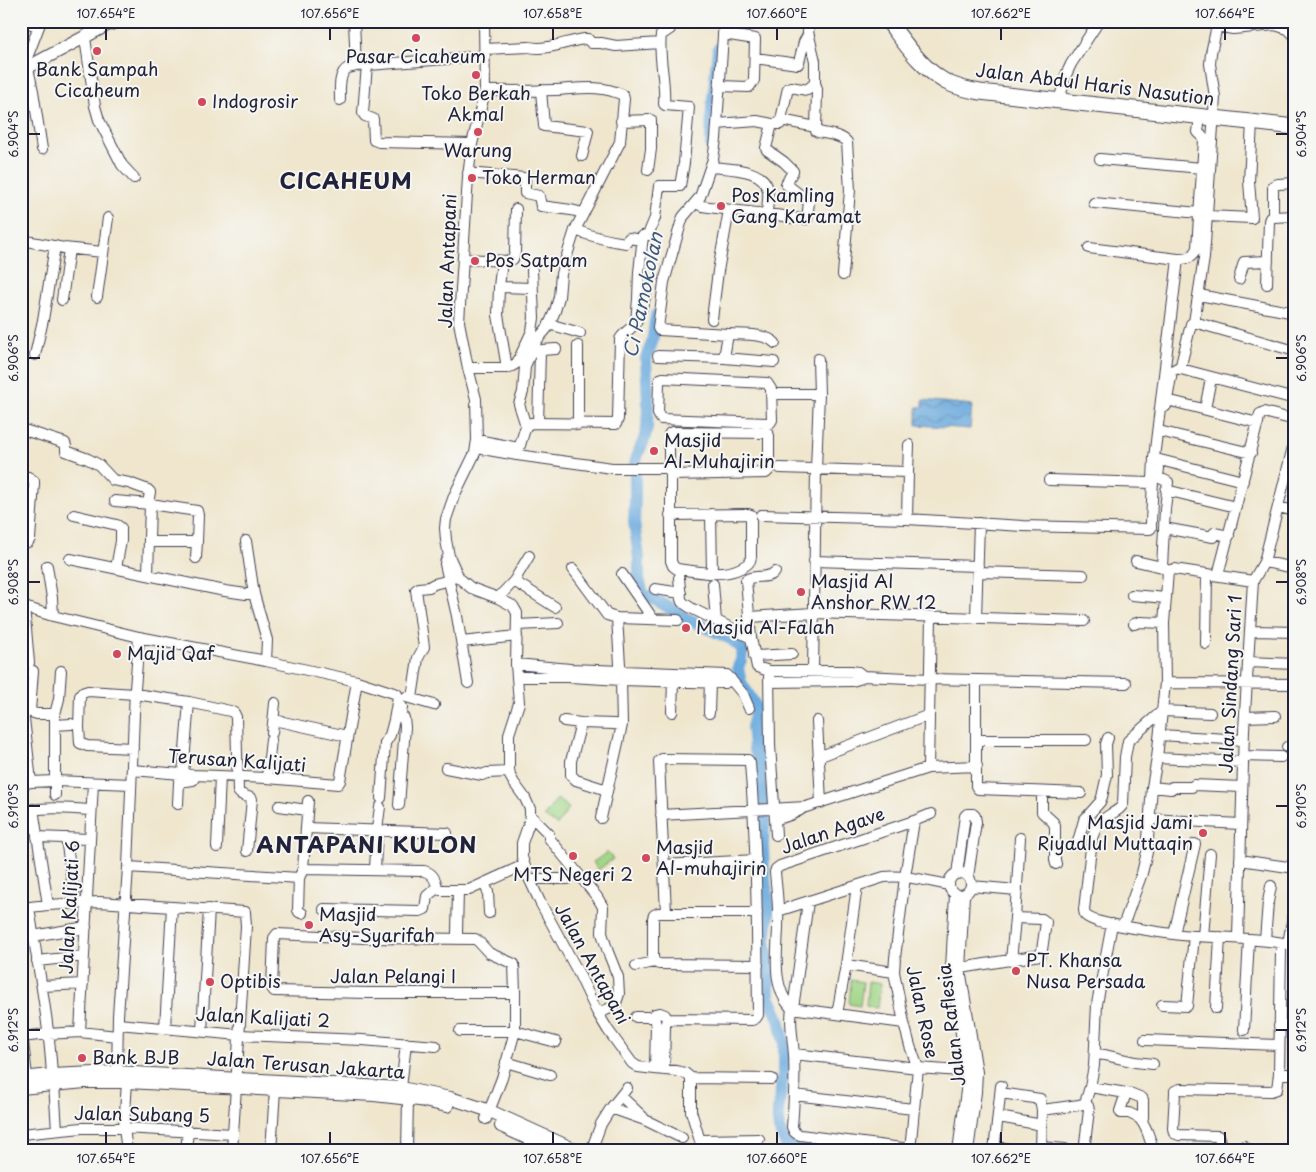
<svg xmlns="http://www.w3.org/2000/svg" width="1316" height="1172" font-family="'Playpen Sans',sans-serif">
<defs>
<pattern id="water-waves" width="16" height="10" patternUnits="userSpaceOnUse" patternTransform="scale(1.25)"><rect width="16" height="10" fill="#6baade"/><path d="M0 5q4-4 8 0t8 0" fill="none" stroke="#588ab5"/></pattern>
</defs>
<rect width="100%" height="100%" fill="#f6f6f2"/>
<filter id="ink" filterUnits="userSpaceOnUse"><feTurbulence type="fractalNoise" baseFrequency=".02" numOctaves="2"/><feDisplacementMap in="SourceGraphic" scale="10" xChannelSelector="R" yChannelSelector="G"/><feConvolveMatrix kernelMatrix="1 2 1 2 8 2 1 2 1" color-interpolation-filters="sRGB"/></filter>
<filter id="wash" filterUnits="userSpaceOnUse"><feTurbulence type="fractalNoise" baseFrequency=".0096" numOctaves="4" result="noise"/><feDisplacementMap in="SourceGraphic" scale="20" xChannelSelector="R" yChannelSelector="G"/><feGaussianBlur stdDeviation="1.12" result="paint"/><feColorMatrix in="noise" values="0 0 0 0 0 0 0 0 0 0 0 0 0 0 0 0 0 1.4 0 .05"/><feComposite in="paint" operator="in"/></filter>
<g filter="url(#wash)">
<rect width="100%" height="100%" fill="#efe6cd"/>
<path fill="#a1d788" stroke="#627c62" d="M 557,799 L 569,808 L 557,825 L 544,816 Z
M 608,852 L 613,859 L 598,870 L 593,862 Z
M 851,980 L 863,982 L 860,1006 L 849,1004 Z
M 868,982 L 880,984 L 877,1008 L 866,1006 Z"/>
<path fill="url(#water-waves)" stroke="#46668c" d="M 923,400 L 972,405 L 970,429 L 917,425 L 917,407 L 923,407 Z"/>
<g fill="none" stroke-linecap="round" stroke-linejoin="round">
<path stroke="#6baade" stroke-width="12" d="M 711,146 L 712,109 L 718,49
M 656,315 L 652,343 L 646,358 L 648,404 L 647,428 L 644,440 L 639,451 L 635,464 L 635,500 L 634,522 L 639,558 L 639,579 L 643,594 L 663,604 L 686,618 L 731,639 L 738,645 L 742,651 L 741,660 L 738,667 L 739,673 L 741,682 L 755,705 L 756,712 L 752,727 L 753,736 L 754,748 L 760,762 L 760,782 L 765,801 L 763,845 L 764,872 L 769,908 L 765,941 L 769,966 L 769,996 L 779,1019 L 784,1042 L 784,1068 L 778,1111 L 778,1120 L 779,1129 L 786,1145 C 796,1150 805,1146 815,1146 C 825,1146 835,1148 845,1151"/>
</g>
</g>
<g filter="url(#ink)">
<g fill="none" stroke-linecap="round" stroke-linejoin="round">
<g stroke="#413f51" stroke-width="12">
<path id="minor" d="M 22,21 L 38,26
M 354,21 L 356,66
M 484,21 L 485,91 L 472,144 L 468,177 L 459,322 L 468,368 L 476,399 L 477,440 L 475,453 L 454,496 L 446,519 L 445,528 L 446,540 L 449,556 L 459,578 L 471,588 L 498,598 L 513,606 L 517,613 L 516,664 L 519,703 L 509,734 L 509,769 L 510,776 L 514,783 L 525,798 L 530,809 L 530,820 L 522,843 L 522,857 L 528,876 L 540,902 L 578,972 L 597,1012 L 608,1030 L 632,1063 L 638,1067 L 655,1069 L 676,1071 L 685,1073 L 691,1078 L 691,1111 L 703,1151
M 540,21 L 549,21
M 724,21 L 716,139 L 713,159 L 700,197 L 683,217 L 681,223 L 664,282 L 658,328 L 659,330 L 728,334 L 724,358
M 810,21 L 808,32 L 815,61 L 815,83 L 817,89 L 816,131 L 818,132 C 827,134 841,135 847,142 L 850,190 L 843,275
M 1217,26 L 1233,29 L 1275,25 L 1288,29 L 1295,36
M 85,38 L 95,106 L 99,120 L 122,165 L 134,178
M 485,49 L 529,47 C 547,51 567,41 585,39 L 588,39 L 591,43 L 601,43 L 616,46 L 660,43
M 755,58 L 798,64 L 799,62 L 804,42 L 808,35
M 367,65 L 363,113 L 365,116 L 373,119 L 374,140 L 379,142 L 472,144
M 28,68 L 33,91 L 42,149
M 22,71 L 41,21
M 719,86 L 749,87 L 754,80 L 755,39 L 723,34
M 541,90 L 544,126 L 588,131 L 582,156
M 485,91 C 508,91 531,91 555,90 C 580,89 599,84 623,95 L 624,99 L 620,142 L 575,230 L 561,274 L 559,297 L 555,311 L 548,327 L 537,340 L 525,366 L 523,392 L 519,404 L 526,426
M 340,100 C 340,91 338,73 348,68 C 351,67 354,67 356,66 L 485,56
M 1059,101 L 1066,75 L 1071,64 L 1099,21
M 781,120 L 816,127
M 621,121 L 651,120 L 651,149 L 648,170
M 717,124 L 757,121 L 772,124
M 1100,159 L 1202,168
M 711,167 C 728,169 766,168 768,191 C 769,198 767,207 767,214
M 468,173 L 524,178 L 525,180 L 525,193 L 539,196 L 541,206 L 571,210 L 583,213
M 696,203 L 702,206 L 731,210 L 784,216 L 790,218 L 807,219 L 809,202 L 786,184 L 793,171 L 784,162 L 767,150 L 766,148 L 772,124 L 780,124 L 788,88 L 791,87 L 807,90 L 815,83
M 1094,203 L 1199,213
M 1207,216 L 1252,218 L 1249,182 L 1252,122
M 1273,217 L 1295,216
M 575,230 C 591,236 609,241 626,243 L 629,238 L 642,240
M 21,240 L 64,248 L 103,252
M 1089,248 L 1178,259 C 1188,259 1192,258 1197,248 L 1204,140 L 1202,136 L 1198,132 L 1200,117
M 463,259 L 508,261 L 513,259 L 515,253 L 516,209
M 501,269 L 499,287 L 498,315 L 507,368
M 1239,279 L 1244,262 L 1268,261
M 1267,284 L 1269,221 L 1270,218 L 1273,217 L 1273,186 L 1278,184 L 1295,183
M 499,287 L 532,288
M 1199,295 L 1295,313
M 97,297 L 108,218
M 62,300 L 69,249
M 712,319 L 718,271 L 729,210
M 636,322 L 638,299 L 639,272 L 643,236 L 648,235 L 655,218 L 659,186 L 680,186 L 684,163 L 689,107 L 665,105 L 664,104 C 666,81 658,57 661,35 L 670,29 L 672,21
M 1194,322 L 1295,351
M 549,324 L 580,333
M 728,334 C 742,335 766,333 775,343
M 35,355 L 43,320 L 55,246
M 658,356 L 724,358 L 774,362
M 468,368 L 507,368 L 512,366 L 517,363 L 532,331 L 534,318 L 532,270
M 1180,369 L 1191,324 L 1194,322 L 1204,258 L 1215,97 L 1210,64 L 1211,53 L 1218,21
M 663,378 L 767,383 L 771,389 L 772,420 L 770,423 L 767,423 L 661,419 L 658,414 L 659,382 L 660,379 Z
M 772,394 L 819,394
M 1167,400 L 1258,423
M 1166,406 L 1172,371 L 1177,368 L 1295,399
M 1205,409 L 1211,378
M 538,423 L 540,352 L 542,350 L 556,349
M 578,425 L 578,346
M 21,429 L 65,443 L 66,446 L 66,451 L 88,459 L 99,465 L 113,480 L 129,483 L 148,490 L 150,492 L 148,504
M 1163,432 L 1251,453
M 477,440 L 519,448
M 477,448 L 517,455 L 525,429 L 526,426 L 531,423 L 616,424 L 618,419 L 620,339 C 624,333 629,330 634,325 C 640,317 642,304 646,295
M 517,455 L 612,468 L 669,468
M 1160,460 L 1243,481
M 780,468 L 908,472 L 907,519
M 1159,468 L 1158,477 L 1168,482 L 1165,509 L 1162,567 L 1168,571
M 908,472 L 909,445
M 21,476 L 28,477 L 34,481 L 34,484 L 30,539 L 28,542 L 21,543
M 1049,480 L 1152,483
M 1166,490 L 1236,507
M 115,501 L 150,504 L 197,511 L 198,515 L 197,542
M 1278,507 L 1295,511
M 711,514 L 712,573
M 74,515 L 117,525 L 121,528 L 121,541 L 116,568
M 670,515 L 748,514 L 751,515 L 751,557 C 750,564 746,565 741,568 C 721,578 697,571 677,569 L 673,566 L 671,561 L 671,475 L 669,468 L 669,435 L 670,433 L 673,432 L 768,433 L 769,436 L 769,470 L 766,473 L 671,475
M 761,515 L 907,519 L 1023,526 L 1150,529 L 1151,528 L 1151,523 L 1154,458 L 1178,259
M 1164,528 L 1213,537 L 1214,533 L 1229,536
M 246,541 L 254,594 L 267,640 L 266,661
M 149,542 L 197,542 L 196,558
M 449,556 L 446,560 L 445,564 L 457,616 L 468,683
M 70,559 L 225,591 L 246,594 L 254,594
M 814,561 L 978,566
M 1136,561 L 1162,567
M 1264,562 L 1295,568
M 47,566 L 52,598 L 53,616 L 139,637 L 266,661 L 357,681 L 397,694 L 398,697 L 394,720 L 390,735 L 385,743 L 381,798
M 573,569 L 607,615 L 617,618 L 678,620
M 1168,571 L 1174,569 L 1253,581
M 978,572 L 1083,575
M 622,574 L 653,619
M 148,575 L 150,504
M 1218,575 L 1260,414 L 1264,412 L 1295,420
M 679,578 L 681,599 L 682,602 L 691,608 L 751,638 L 757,667 L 769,671 L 851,671 L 858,672 L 863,676 L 930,679 L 1126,683
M 514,581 L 555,607
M 713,584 L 716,621
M 655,589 L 681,593
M 1132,595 L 1166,598
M 498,598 L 514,581 L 529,556
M 21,606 L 53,616
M 24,606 L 29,663
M 749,617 L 813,613 L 1084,621
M 976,618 L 979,523
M 1134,624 L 1140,622 L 1164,623
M 518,625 L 558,623
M 1250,631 L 1295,632
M 751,638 L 746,580 C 754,574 767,580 775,572
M 462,642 L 517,636
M 1206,644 L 1207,574
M 754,656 L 792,654
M 1248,662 L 1295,664
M 516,664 L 570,669 L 727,675 L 743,694 L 749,708
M 769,671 L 770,745 L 776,835
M 813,671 L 816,469 L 819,394 L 818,359
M 517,677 L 570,677 L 621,680 L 725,683 L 731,679
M 976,680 L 976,786 L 978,789 L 1081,793
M 769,682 L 852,681 L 859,679 L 863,676
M 1165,683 L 1295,684
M 406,697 L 434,705
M 412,698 L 418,658 L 424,647 L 416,590 L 419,588 L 429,587 L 434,584 L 450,580
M 23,709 L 31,782
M 24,710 L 37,714 L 55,714
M 30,711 L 33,671
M 672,712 L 673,681
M 709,713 L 710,682
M 1210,713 L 1162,711 L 1128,741 L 1125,757 L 1123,804 C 1120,810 1116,811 1111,814 C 1100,821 1095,827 1092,839 L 1084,910 L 1085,915 C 1094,923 1111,924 1122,926 C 1146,930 1170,935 1195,936 C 1228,938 1262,938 1295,945
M 1245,717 L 1275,716
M 274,720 L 347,736
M 564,721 L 581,723 L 614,724 L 622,725
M 817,721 L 821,803
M 581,723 L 571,761 L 571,775 L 576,780 L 607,790
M 55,725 L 71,724
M 272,733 L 275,703
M 1160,735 L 1244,740
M 977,740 L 1086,740
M 1287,747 L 1295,747
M 133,748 L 87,746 L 80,743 L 79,727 L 80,696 L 82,693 L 88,691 L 135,694 L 189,702 L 230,711 L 234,713 L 236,717 L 238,791 C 241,797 248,795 252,799 L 247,851
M 1243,756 L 1281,757
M 818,757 L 929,715
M 1157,758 L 1243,762
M 446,768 L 482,775 L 487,773 L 509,772
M 928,768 L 931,617
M 132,770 L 194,775 L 267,778 L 338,784 L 340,781 L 357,681
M 183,774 L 189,702
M 267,778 L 271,739
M 21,784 L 31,782 L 55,781 L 131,784
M 1152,787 L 1171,789 L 1172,787 L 1192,787 L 1194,785 L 1242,787
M 1042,792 L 1042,812 L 1053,822 L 1055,826 L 1055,860 L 1056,864
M 55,795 L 55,714 L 59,699 L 61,671
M 178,804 L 179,782 L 193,780 L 194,778
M 399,805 L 405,727 L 404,718 L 400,717 L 402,707
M 279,806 L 307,810
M 33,809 L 48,905
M 21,812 C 45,806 68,809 91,810
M 661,815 L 806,807 L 928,768 L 977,766
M 531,816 L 549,834 L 549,838 L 597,897 L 603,907 L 602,933 L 608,952 L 618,977 L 619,994 L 615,1006 L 606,1010 L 597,1012
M 601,818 L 622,725 L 621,680 L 617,618
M 776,819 C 787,817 795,814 805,807
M 1150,819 L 1240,824
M 306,828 L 447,833
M 37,837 L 90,839
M 66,838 L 75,903
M 1077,845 L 1084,820 L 1100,802 L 1102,797 L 1107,775 L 1106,744 L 1108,738
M 217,847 L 220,776
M 1240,860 L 1295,868
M 664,865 L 756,860
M 128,867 L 299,878
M 303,869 L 424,871 C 433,873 436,880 437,888
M 375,870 L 377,829 L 380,807
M949 884a11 11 0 1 1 22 0a11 11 0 1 1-22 0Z
M 957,874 L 965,816 L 967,814 L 973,814 L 975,816 L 976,822 L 968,877
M 530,879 L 568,879
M 484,883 L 488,892 L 489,913
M 971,886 L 1017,890
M 437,888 L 440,890 L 469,890 L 524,865
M 955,894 L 951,969 L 967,1072 L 966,1091 L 958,1151
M 964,895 L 960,969 L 977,1072 L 976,1092 L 968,1151
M 808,902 L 794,1001 C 788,1018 793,1037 794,1056 C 795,1079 794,1103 792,1127 C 794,1132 795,1134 800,1135 L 910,1149
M 29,907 C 37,963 49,1019 52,1075
M 21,908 L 48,905 L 99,902 L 245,912 L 246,926 L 232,1151
M 324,909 L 420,911 L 425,909 L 427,896 L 437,888
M 778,911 L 884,877 C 906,875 928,881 949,885
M 302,913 L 299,912 L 298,910 L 299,878 L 303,869 L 308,801
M 757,913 L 658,913 L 654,915 L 653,918 L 653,957 L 654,962 L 659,964 L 758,965
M 1123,926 L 1142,873 L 1147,852 L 1152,787 L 1157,758 L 1165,683 L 1164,623 L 1168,571
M 457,933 L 458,891
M 1174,934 L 1195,844
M 33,936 L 86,927
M 1203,936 L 1210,854
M 1238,937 L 1244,730 L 1253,581 L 1264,562 L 1295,439
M 1265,940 L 1268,902 L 1271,886
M 1288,944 L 1295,903
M 37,961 L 84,956
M 1011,961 L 1015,918 L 1020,838
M 846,965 L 894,972
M 636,966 L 654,962
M 955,969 L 1040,955 L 1042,950 L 1046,922 L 1042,919 L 1015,918
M 42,986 L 83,984
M 1162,1005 L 1187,1006 L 1194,936
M 791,1008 C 768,982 780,943 778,911 C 778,898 776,885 775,872 L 776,869 L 780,866 L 914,821 L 931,814
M 791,1008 L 904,1023
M 1216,1008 L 1220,937
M 837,1014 L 846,965 L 857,886
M 636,1017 L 654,1017 L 655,1014 L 660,1013 L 665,1015 L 667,1019 L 752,1020 L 756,1018 L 758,1015 C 757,931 757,847 750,763 L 748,760 L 662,759 L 659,761 L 666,913
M 654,1017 L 656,1025 L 655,1069
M 118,1024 L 240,1035 L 362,1040 L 436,1046
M 21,1025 L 27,1077
M 1279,1026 L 1295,1026
M 165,1028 L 172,907
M 1244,1030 L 1249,939
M 202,1031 L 209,909
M 460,1031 L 515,1031 L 556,1042
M 80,1032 L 93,783
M 21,1037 L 48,1034 L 80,1032 L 117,1036
M 1145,1040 L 1279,1045
M 794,1054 L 918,1068 L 974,1072
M 1095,1054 L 1105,1055 L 1135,1062 L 1153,1064
M 506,1062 L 550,1075
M 664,1070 L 665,1026 L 667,1019
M 1279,1074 L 1295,1074
M 117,1078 L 118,1016 L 128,867 L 135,689 L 139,637
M 691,1078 L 772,1079
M 127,1082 L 124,1128 L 127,1151
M 54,1084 L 57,1130
M 1090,1087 L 1132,1094 L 1142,1098 L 1143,1100 L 1143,1118 L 1139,1118 C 1146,1125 1151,1141 1153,1151
M 401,1088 L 406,1043
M 1001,1093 L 1040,1099 L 1042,1110
M 1126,1093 L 1120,1111 L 1121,1113 L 1129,1113 L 1139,1118
M 794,1095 L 913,1109
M 621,1096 L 643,1117
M 611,1108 L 645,1120 L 682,1138
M 999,1117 L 1042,1125
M 486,1119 L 502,1078 L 515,1031 L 515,993 L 514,964 L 489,953 L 478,941 L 475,939 L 364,938 L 277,934 L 274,938 L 272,988 L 274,991 L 369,993 L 515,993
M 21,1134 L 82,1128 L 124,1128 L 233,1134
M 701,1140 L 759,1139
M 1244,1146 L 1250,1151
M 995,1147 L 1025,1151
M 1041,1147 L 1065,1149 L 1065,1151
M 186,1151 L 188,1131
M 271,1151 L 275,1090
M 407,1151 L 408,1098
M 591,1151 L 601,1124 L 611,1108 L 627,1088
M 910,1151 L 918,1068 L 910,1046 L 904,1023 L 894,972 L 895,958 L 905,877 L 914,821
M 994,1151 L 1001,1086
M 1041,1151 L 1042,1110 L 1079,1105 L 1085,1103 L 1090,1087 L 1094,1066 L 1097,1004 L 1112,924
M 1084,1151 L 1089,1110 L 1088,1106 L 1085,1103
M 1223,1151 L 1218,1136 L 1179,1135 L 1174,1133 L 1173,1128 L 1175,1093 L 1175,1091 L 1180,1089 L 1271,1091 L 1277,1089 L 1279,1074 L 1281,950"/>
</g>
<g stroke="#413f51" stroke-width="14">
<path id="major" d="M 21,71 L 107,25 L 119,21
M 21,1078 L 52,1075 L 117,1072 L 401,1088 L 450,1098 L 490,1111 L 578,1151
M 21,1088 L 85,1082 L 127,1082 L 374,1095 L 419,1100 L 447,1106
M 501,1126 L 555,1151"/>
</g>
<g stroke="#413f51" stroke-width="17">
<path id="highway" d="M 888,21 C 905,43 921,68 946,82 C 956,87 968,90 980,92 L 1295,127"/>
</g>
<use href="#minor" stroke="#fff" stroke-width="10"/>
<use href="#major" stroke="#fff" stroke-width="12"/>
<use href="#highway" stroke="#fff" stroke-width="15"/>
</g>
</g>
<path fill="none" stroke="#22223b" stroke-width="2" d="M 106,28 L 106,40M 330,28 L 330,40M 553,28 L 553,40M 777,28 L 777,40M 1001,28 L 1001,40M 1225,28 L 1225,40M 28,134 L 40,134M 1276,134 L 1288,134M 28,358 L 40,358M 1276,358 L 1288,358M 28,582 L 40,582M 1276,582 L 1288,582M 28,806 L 40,806M 1276,806 L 1288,806M 28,1030 L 40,1030M 1276,1030 L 1288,1030M 106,1132 L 106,1144M 330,1132 L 330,1144M 553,1132 L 553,1144M 777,1132 L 777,1144M 1001,1132 L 1001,1144M 1225,1132 L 1225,1144"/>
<g fill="#d1495b" stroke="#f6f6f2" stroke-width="2">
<circle cx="416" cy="38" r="5"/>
<circle cx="97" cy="51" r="5"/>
<circle cx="476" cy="75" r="5"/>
<circle cx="202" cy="102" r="5"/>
<circle cx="478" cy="132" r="5"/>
<circle cx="472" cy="178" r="5"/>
<circle cx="721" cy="206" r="5"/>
<circle cx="475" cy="261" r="5"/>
<circle cx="654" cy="451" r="5"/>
<circle cx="801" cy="592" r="5"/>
<circle cx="686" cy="628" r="5"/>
<circle cx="117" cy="654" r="5"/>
<circle cx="1203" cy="833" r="5"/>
<circle cx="573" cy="856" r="5"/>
<circle cx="646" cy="858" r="5"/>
<circle cx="309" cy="925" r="5"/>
<circle cx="1016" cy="971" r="5"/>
<circle cx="210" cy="982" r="5"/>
<circle cx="82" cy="1058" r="5"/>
</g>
<g text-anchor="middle" stroke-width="4" stroke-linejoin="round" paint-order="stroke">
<g font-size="18" fill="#22223b" stroke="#f6f6f2" text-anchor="start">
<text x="416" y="63" text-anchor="middle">Pasar Cicaheum</text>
<text x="97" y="76" text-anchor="middle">Bank Sampah<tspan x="97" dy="21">Cicaheum</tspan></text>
<text x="476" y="100" text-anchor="middle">Toko Berkah<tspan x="476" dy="21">Akmal</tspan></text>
<text x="212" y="108">Indogrosir</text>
<text x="478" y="157" text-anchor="middle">Warung</text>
<text x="482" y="184">Toko Herman</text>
<text x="731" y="202">Pos Kamling<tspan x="731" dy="21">Gang Karamat</tspan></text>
<text x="485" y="267">Pos Satpam</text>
<text x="664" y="447">Masjid<tspan x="664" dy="21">Al-Muhajirin</tspan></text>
<text x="811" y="588">Masjid Al<tspan x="811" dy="21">Anshor RW 12</tspan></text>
<text x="696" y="634">Masjid Al-Falah</text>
<text x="127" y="660">Majid Qaf</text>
<text x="1193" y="829" text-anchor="end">Masjid Jami<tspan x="1193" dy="21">Riyadlul Muttaqin</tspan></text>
<text x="656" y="854">Masjid<tspan x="656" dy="21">Al-muhajirin</tspan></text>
<text x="573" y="881" text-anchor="middle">MTS Negeri 2</text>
<text x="319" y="921">Masjid<tspan x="319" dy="21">Asy-Syarifah</tspan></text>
<text x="1026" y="967">PT. Khansa<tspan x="1026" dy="21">Nusa Persada</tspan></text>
<text x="220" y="988">Optibis</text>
<text x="92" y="1064">Bank BJB</text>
</g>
<g font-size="18" fill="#22223b" stroke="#f6f6f2">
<text transform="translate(1095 85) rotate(7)" y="6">Jalan Abdul Haris Nasution</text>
<text transform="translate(448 261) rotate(-88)" y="6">Jalan Antapani</text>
<text transform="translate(1231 684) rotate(-87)" y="6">Jalan Sindang Sari 1</text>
<text transform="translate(237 761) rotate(4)" y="6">Terusan Kalijati</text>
<text transform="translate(833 831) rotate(-19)" y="6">Jalan Agave</text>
<text transform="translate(70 907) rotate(-87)" y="6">Jalan Kalijati 6</text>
<text transform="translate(592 964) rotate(61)" y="6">Jalan Antapani</text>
<text x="393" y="983">Jalan Pelangi I</text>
<text transform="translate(922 1012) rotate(78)" y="6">Jalan Rose</text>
<text transform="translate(263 1018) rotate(3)" y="6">Jalan Kalijati 2</text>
<text transform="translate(952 1025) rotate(-97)" y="6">Jalan Raflesia</text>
<text transform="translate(306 1066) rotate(4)" y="6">Jalan Terusan Jakarta</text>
<text transform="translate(142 1115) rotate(1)" y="6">Jalan Subang 5</text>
</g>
<g font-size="19" font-style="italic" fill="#3f587c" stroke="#f6f6f2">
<text transform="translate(643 295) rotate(-78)" y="7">Ci Pamokolan</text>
</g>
<g font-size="22" font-weight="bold" letter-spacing="1" fill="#22223b" stroke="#f6f6f2">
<text x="346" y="189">CICAHEUM</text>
<text x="367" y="853">ANTAPANI KULON</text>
</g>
</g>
<rect width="1316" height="1172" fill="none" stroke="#f6f6f2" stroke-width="55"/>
<rect x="28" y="28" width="1260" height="1116" fill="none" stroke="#22223b" stroke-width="2"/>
<g font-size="12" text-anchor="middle" fill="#22223b">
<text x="106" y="18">107.654°E</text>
<text x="330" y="18">107.656°E</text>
<text x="553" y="18">107.658°E</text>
<text x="777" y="18">107.660°E</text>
<text x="1001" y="18">107.662°E</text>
<text x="1225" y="18">107.664°E</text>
<text transform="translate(14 134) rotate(-90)" y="4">6.904°S</text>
<text transform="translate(1302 134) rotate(-90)" y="4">6.904°S</text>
<text transform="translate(14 358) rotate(-90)" y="4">6.906°S</text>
<text transform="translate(1302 358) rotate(-90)" y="4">6.906°S</text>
<text transform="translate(14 582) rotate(-90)" y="4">6.908°S</text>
<text transform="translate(1302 582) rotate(-90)" y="4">6.908°S</text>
<text transform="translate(14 806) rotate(-90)" y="4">6.910°S</text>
<text transform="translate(1302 806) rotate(-90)" y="4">6.910°S</text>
<text transform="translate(14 1030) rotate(-90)" y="4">6.912°S</text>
<text transform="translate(1302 1030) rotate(-90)" y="4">6.912°S</text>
<text x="106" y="1163">107.654°E</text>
<text x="330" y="1163">107.656°E</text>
<text x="553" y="1163">107.658°E</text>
<text x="777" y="1163">107.660°E</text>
<text x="1001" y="1163">107.662°E</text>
<text x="1225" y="1163">107.664°E</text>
</g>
</svg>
